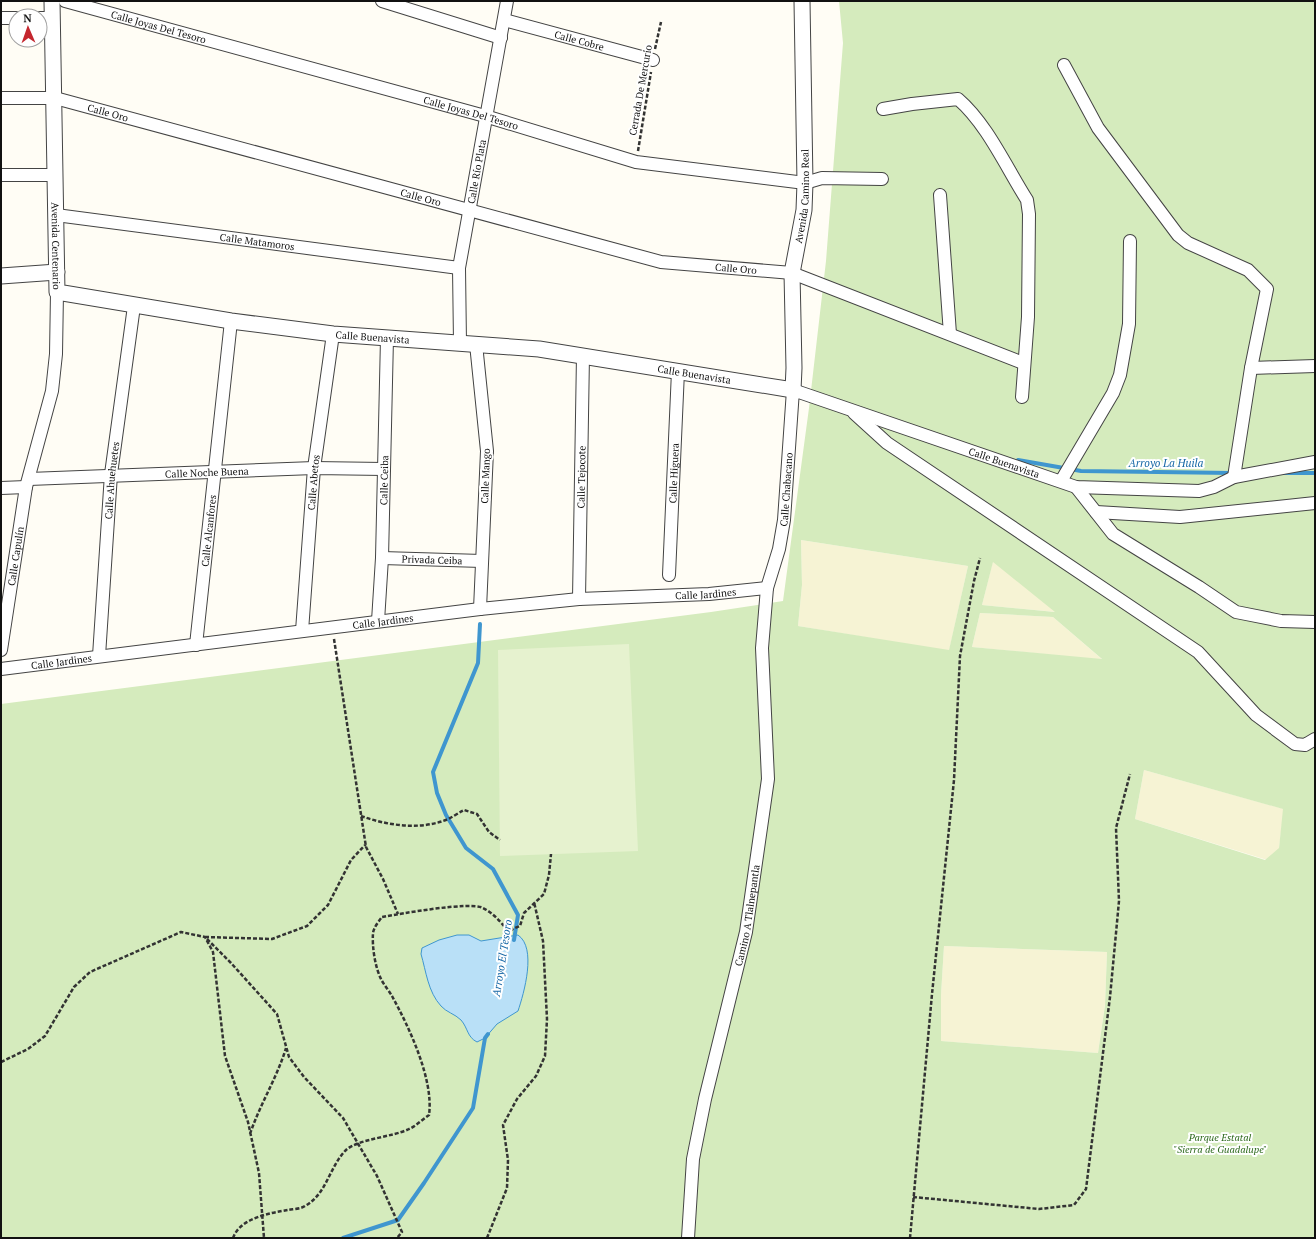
<svg xmlns="http://www.w3.org/2000/svg" width="1316" height="1239" font-family="'PT Serif',serif">
<rect width="100%" height="100%" fill="#fffdf5"/>
<path fill="#f6f3d4" d="M 801,540 L 968,566 L 949,651 L 798,626 L 802,585 Z
M 993,561 L 1056,612 L 982,605 Z
M 980,613 L 1053,617 L 1103,660 L 972,647 Z
M 1144,770 L 1284,809 L 1277,863 L 1135,819 Z
M 944,946 L 1107,952 L 1105,1004 L 1098,1053 L 940,1041 L 941,995 Z"/>
<path fill="#d5ebbd" fill-rule="evenodd" d="M 839,1 L 1315,1 L 1315,1238 L 1,1238 L 1,704 L 711,612 L 783,601 L 809,408 L 826,261 L 843,43 ZM 801,540 L 968,566 L 949,650 L 798,626 L 802,585 ZM 993,562 L 1055,612 L 982,605 ZM 980,613 L 1053,617 L 1102,659 L 972,647 ZM 1144,770 L 1283,809 L 1279,848 L 1265,860 L 1135,819 ZM 944,946 L 1107,952 L 1105,1005 L 1098,1053 L 941,1041 L 941,995 Z"/>
<path fill="#e6f2cf" d="M 629,644 L 638,851 L 500,856 L 498,650 Z"/>
<path fill="#b9e0f7" stroke="#3f96cf" d="M 457,935 L 469,935 L 481,941 L 518,935 C 537,948 524,993 518,1011 L 497,1024 L 485,1038 L 477,1042 C 467,1037 468,1028 461,1020 C 455,1014 446,1012 441,1006 C 428,992 426,971 421,954 L 422,948 L 439,940 Z"/>
<g fill="none" stroke-linecap="round" stroke-linejoin="round">
<path stroke="#3f96cf" stroke-width="4" d="M 1018,460 L 1081,471 L 1233,473
M 1283,473 L 1315,473
M 480,624 L 478,663 L 433,772 L 437,793 L 446,815 L 466,848 L 493,869 L 518,915 L 514,940
M 343,1238 L 398,1220 L 424,1183 L 473,1108 L 485,1038 L 488,1034"/>
<g stroke="#444" stroke-width="14">
<g id="minor">
<path id="s1" d="M 65,1 L 485,116 L 636,162 L 805,183 L 822,178 L 882,179"/>
<path d="M 382,1 L 501,38"/>
<path d="M 1,18 L 16,18"/>
<path d="M 40,18 L 52,18"/>
<path id="s2" d="M 504,20 L 653,60"/>
<path d="M 1064,65 L 1098,128 L 1178,235 L 1188,243 L 1248,270 L 1267,289 L 1251,368 L 1234,477"/>
<path id="s3" d="M 1,98 L 55,98 L 661,262 L 792,273 L 1023,363"/>
<path d="M 883,109 L 912,104 L 958,99 C 987,124 1006,167 1027,200 L 1029,214 L 1028,317 L 1022,397"/>
<path d="M 1,175 L 54,175"/>
<path d="M 940,195 L 950,334"/>
<path id="s4" d="M 56,215 L 459,268"/>
<path id="s5" d="M 460,343 L 459,268 L 507,1"/>
<path d="M 476,344 L 487,451 L 480,609"/>
<path d="M 1251,368 L 1315,366"/>
<path d="M 854,413 L 887,443 L 1198,652 L 1256,715 L 1295,744 L 1305,745 L 1315,739"/>
<path id="s6" d="M 29,479 L 314,468 L 384,469"/>
<path d="M 1061,481 L 1113,393 L 1120,375 L 1129,324 L 1130,241"/>
<path d="M 1076,487 L 1113,534 L 1199,587 L 1236,612 L 1281,621 L 1315,622"/>
<path d="M 1,488 L 26,487"/>
<path d="M 1096,512 L 1180,517 L 1315,503"/>
<path id="s7" d="M 382,558 L 482,561"/>
<path id="s8" d="M 669,575 L 678,371"/>
<path id="s9" d="M 579,599 L 583,355"/>
<path id="s10" d="M 378,621 L 382,558 L 387,338"/>
<path id="s11" d="M 302,631 L 314,468 L 333,334"/>
<path id="s12" d="M 196,645 L 231,321"/>
<path id="s13" d="M 1,650 L 26,487 L 52,391 L 56,354 L 57,292"/>
<path id="s14" d="M 99,656 L 111,474 L 134,306"/>
<path id="s15" d="M 1,669 L 480,609 L 579,599 L 709,594 L 767,588"/>
<path id="s16" d="M 688,1238 L 693,1159 L 705,1099 L 746,932 L 768,779 L 762,648 L 767,588 L 779,549 L 784,520 L 793,390 L 1076,487 L 1199,491 L 1214,487 L 1234,477 L 1315,462"/>
</g>
</g>
<g stroke="#444" stroke-width="17">
<g id="tertiary">
<path id="s17" d="M 52,1 L 57,292 L 231,321 L 333,334 L 539,349 L 793,390 L 794,368 L 792,273 L 804,210 L 805,183 L 802,1"/>
<path d="M 1,276 L 57,272"/>
</g>
</g>
<path stroke="#333" stroke-width="2.5" stroke-dasharray="4 2" stroke-linecap="butt" d="M 655,49 L 661,22
M 638,151 L 651,72
M 334,639 L 366,847 L 383,879 L 398,914
M 361,816 C 386,825 417,830 443,821 C 450,819 458,813 464,810 L 477,814 L 489,832 L 500,840
M 205,937 L 272,939 L 307,926 L 328,905 L 351,860 L 366,844
M 207,939 L 231,963 L 277,1014 L 289,1057 L 304,1077 L 343,1118 L 377,1176 L 402,1232 L 397,1238
M 1,1062 L 28,1049 L 45,1036 L 74,987 L 90,972 L 181,932 L 205,937 L 213,952 L 225,1056 L 248,1122 L 259,1173 L 264,1238
M 250,1134 C 260,1104 277,1078 286,1048
M 913,1197 L 1039,1209 L 1074,1205 L 1086,1189 L 1110,997 L 1119,901 L 1116,828 L 1130,774
M 233,1238 C 240,1218 270,1213 288,1210 C 293,1209 301,1209 305,1206 C 327,1194 329,1167 346,1150 C 358,1139 393,1137 409,1129 C 416,1126 423,1119 429,1115 C 434,1080 409,1027 392,996 C 389,991 385,986 382,981 C 375,968 372,947 373,933 C 374,927 379,921 382,917 C 399,914 471,901 483,908 C 493,913 501,922 508,931 L 520,926 L 524,913 L 544,894 L 549,875 L 551,854
M 487,1238 L 507,1188 L 508,1160 L 503,1125 L 517,1099 L 536,1076 L 545,1056 L 547,1019 L 543,941 L 534,902
M 910,1238 L 932,994 L 954,780 L 960,656 L 974,581 L 980,558"/>
<use href="#minor" stroke="#fff" stroke-width="12"/>
<use href="#tertiary" stroke="#fff" stroke-width="15"/>
</g>
<g text-anchor="middle" stroke-width="4" stroke-linejoin="round" paint-order="stroke">
<g font-size="10" fill="#111" stroke="#fff">
<text dy="4" stroke="none"><textPath href="#s1" startOffset="97">Calle Joyas Del Tesoro</textPath></text>
<text dy="4" stroke="none"><textPath href="#s2" startOffset="78">Calle Cobre</textPath></text>
<text transform="translate(640 90) rotate(-80)" y="4">Cerrada De Mercurio</text>
<text dy="4" stroke="none"><textPath href="#s3" startOffset="109">Calle Oro</textPath></text>
<text dy="4" stroke="none"><textPath href="#s1" startOffset="421">Calle Joyas Del Tesoro</textPath></text>
<text dy="4" stroke="none"><textPath href="#s5" startOffset="173">Calle Río Plata</textPath></text>
<text dy="4" stroke="none"><textPath href="#s17" startOffset="1229">Avenida Camino Real</textPath></text>
<text dy="4" stroke="none"><textPath href="#s3" startOffset="433">Calle Oro</textPath></text>
<text dy="4" stroke="none"><textPath href="#s4" startOffset="203">Calle Matamoros</textPath></text>
<text dy="4" stroke="none"><textPath href="#s17" startOffset="245">Avenida Centenario</textPath></text>
<text dy="4" stroke="none"><textPath href="#s3" startOffset="757">Calle Oro</textPath></text>
<text dy="4" stroke="none"><textPath href="#s17" startOffset="610">Calle Buenavista</textPath></text>
<text dy="4" stroke="none"><textPath href="#s17" startOffset="934">Calle Buenavista</textPath></text>
<text dy="4" stroke="none"><textPath href="#s16" startOffset="1082">Calle Buenavista</textPath></text>
<text dy="4" stroke="none"><textPath href="#s6" startOffset="178">Calle Noche Buena</textPath></text>
<text dy="4" stroke="none"><textPath href="#s8" startOffset="102">Calle Higuera</textPath></text>
<text transform="translate(485 476) rotate(-88)" y="4">Calle Mango</text>
<text dy="4" stroke="none"><textPath href="#s9" startOffset="122">Calle Tejocote</textPath></text>
<text dy="4" stroke="none"><textPath href="#s14" startOffset="176">Calle Ahuehuetes</textPath></text>
<text dy="4" stroke="none"><textPath href="#s10" startOffset="141">Calle Ceiba</textPath></text>
<text dy="4" stroke="none"><textPath href="#s11" startOffset="149">Calle Abetos</textPath></text>
<text dy="4" stroke="none"><textPath href="#s16" startOffset="759">Calle Chabacano</textPath></text>
<text dy="4" stroke="none"><textPath href="#s12" startOffset="115">Calle Alcanfores</textPath></text>
<text dy="4" stroke="none"><textPath href="#s13" startOffset="95">Calle Capulín</textPath></text>
<text dy="4" stroke="none"><textPath href="#s7" startOffset="50">Privada Ceiba</textPath></text>
<text dy="4" stroke="none"><textPath href="#s15" startOffset="709">Calle Jardines</textPath></text>
<text dy="4" stroke="none"><textPath href="#s15" startOffset="385">Calle Jardines</textPath></text>
<text dy="4" stroke="none"><textPath href="#s15" startOffset="61">Calle Jardines</textPath></text>
<text dy="4" stroke="none"><textPath href="#s16" startOffset="329">Camino A Tlalnepantla</textPath></text>
</g>
<g font-size="10" font-style="italic" fill="#2f6b1f" stroke="#fff">
<text x="1220" y="1141">Parque Estatal<tspan x="1220" dy="12">"Sierra de Guadalupe"</tspan></text>
</g>
<g font-size="11" font-style="italic" fill="#1768a6" stroke="#fff">
<text x="1166" y="467">Arroyo La Huila</text>
<text transform="translate(502 958) rotate(-81)" y="4">Arroyo El Tesoro</text>
</g>
</g>
<rect width="1316" height="1239" fill="none" stroke="#111111" stroke-width="4"/>
<g transform="translate(28 28) rotate(358)"><circle r="19" fill="#ffffff" stroke="#a0a0a0"/>
<path d="M0-3L7 15L0 10L-7 15Z" fill="#c4262e"/>
<text y="-6" font-size="11" font-weight="bold" text-anchor="middle" fill="#111111">N</text>
</g>
</svg>
